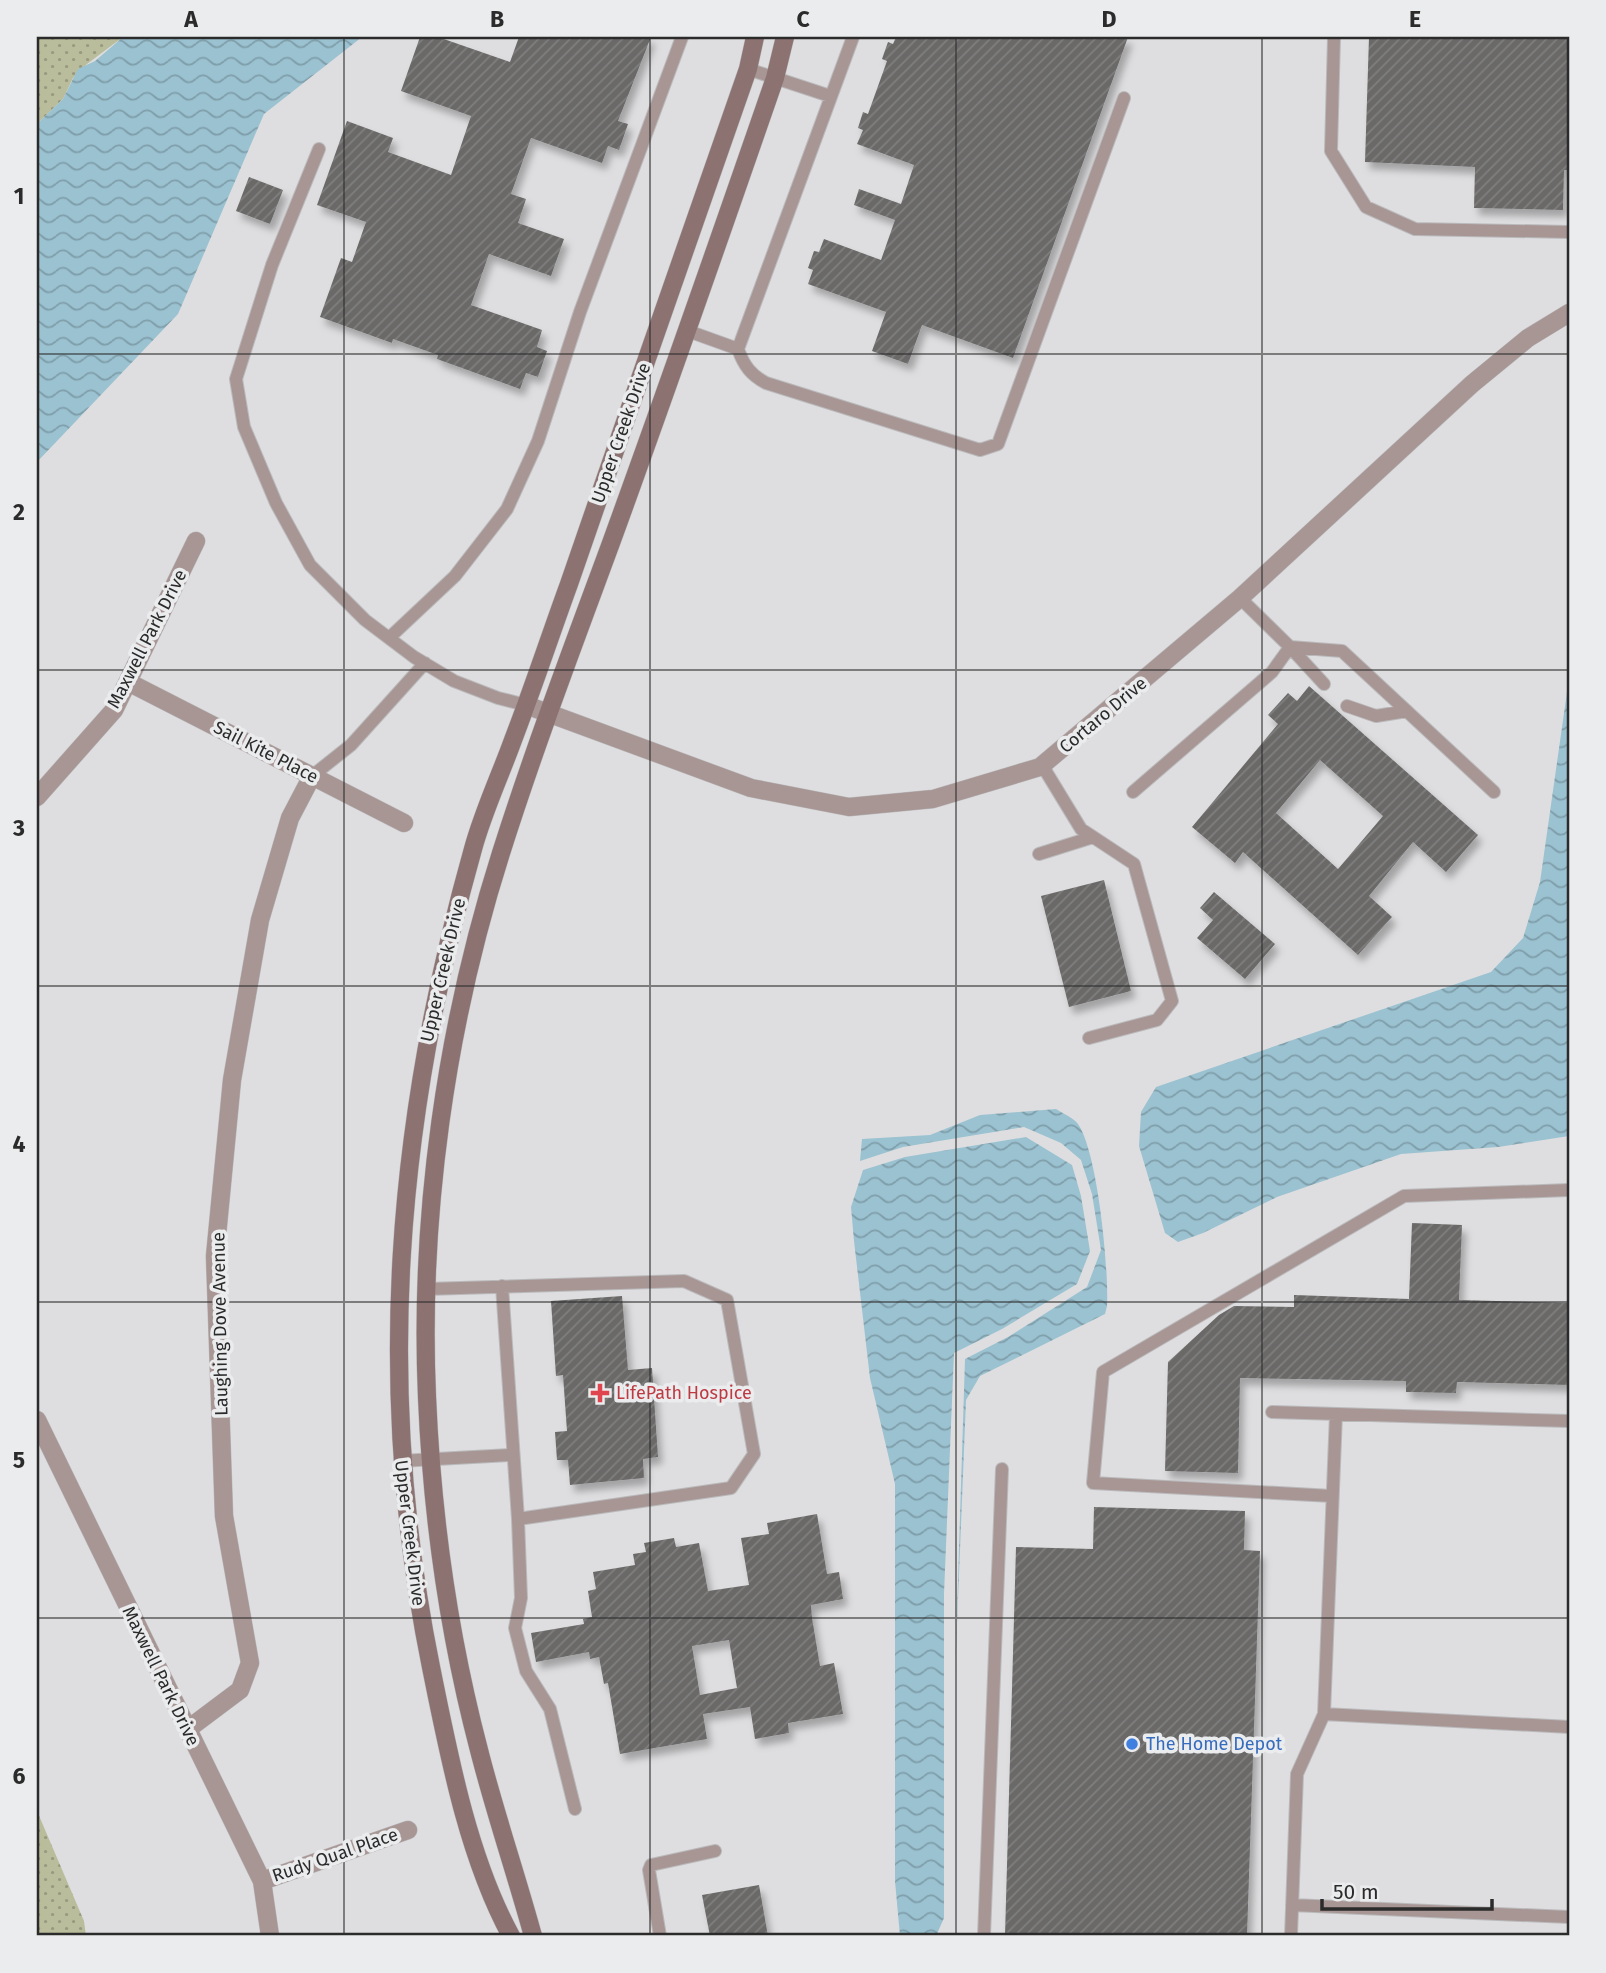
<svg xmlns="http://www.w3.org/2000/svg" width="1606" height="1973" font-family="'Fira Sans',sans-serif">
<defs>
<pattern id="grass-dots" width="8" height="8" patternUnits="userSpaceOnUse" patternTransform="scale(1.75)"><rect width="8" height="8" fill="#babd9b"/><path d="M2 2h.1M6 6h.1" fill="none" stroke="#979a7f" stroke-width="1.8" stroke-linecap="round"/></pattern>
<pattern id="water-waves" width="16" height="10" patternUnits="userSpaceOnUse" patternTransform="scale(1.75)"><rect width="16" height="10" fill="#9bc2d1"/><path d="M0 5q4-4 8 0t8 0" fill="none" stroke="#7f9eaa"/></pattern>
<pattern id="building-hatch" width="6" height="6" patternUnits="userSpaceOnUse" patternTransform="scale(1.75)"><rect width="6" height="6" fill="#6a6968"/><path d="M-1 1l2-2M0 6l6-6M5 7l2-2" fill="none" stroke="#7f7e7e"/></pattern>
<filter id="shadow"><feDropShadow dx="4.5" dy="7" stdDeviation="3.5" flood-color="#0004"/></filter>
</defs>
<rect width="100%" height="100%" fill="#dedee0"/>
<path fill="url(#grass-dots)" d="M 37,37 L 123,37 L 87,64 L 73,78 L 63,99 L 37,124 Z
M 37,1811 L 84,1921 L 86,1936 L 37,1936 Z"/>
<path fill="url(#water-waves)" d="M 123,37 L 362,37 L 264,114 L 178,314 L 37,462 L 37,124 L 63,99 L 78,69 L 95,61 Z
M 1569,678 L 1569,1136 L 1498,1147 L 1401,1154 L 1277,1197 L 1203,1233 L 1178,1242 L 1165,1233 L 1139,1146 L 1141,1112 L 1156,1087 L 1491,972 L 1523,938 L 1540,882 Z
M 1056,1109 C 1062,1113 1074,1118 1078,1124 C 1098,1153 1109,1270 1107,1306 L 1105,1314 L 980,1376 L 966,1400 L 955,1675 L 965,1359 L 1008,1337 L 1087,1287 L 1101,1250 L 1092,1194 L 1081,1160 L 1061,1143 L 1024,1127 L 903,1147 L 860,1161 L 862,1139 L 930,1135 L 980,1115 Z
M 1026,1137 L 1072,1165 L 1081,1196 L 1090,1251 L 1077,1284 L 1002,1329 L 954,1353 L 944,1594 L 944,1918 L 936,1936 L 900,1936 L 895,1881 L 895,1484 L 870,1378 L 854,1241 L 851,1207 L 863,1170 L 905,1157 Z"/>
<path fill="url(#building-hatch)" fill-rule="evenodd" filter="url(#shadow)" d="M 420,37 L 438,37 L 510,62 L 519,37 L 651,37 L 618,121 L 628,124 L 619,150 L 608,146 L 602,163 L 531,138 L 511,194 L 526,199 L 518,223 L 564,239 L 551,276 L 489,254 L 471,305 L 542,330 L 537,347 L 547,351 L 538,377 L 526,373 L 520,389 L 437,359 L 438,355 L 393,339 L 392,343 L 320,317 L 341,258 L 352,262 L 366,222 L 317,205 L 347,121 L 393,138 L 388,152 L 451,175 L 471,116 L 401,91 Z
M 896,37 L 1128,37 L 1013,358 L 922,325 L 908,364 L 872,351 L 886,312 L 808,284 L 813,270 L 808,268 L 814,251 L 819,252 L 824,239 L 881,260 L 895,220 L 854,205 L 859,189 L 901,204 L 914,165 L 857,144 L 863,130 L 858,128 L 863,112 L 868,114 L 887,61 L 882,59 L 888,42 L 893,44 Z
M 1369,37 L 1569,37 L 1569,170 L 1564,170 L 1563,210 L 1474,208 L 1475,167 L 1365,162 Z
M 249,177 L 283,190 L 270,224 L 236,211 Z
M 1309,686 L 1478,835 L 1446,872 L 1413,842 L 1369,896 L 1392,917 L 1358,955 L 1243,852 L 1235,863 L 1192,827 L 1278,724 L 1268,715 L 1288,693 L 1297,701 ZM 1320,760 L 1383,816 L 1338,869 L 1276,813 Z
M 1104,880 L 1131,991 L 1069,1007 L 1041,896 Z
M 1214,892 L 1275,944 L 1245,979 L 1197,938 L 1213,920 L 1200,908 Z
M 1412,1223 L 1462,1225 L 1459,1300 L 1569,1303 L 1569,1385 L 1457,1382 L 1456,1393 L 1406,1392 L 1406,1381 L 1240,1378 L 1238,1473 L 1165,1471 L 1168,1362 L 1219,1315 L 1234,1306 L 1294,1307 L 1294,1295 L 1409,1299 Z
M 622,1296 L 628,1370 L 652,1368 L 658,1457 L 643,1459 L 644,1478 L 570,1485 L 568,1460 L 557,1460 L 555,1432 L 567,1431 L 563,1375 L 556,1376 L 551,1301 Z
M 1094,1507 L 1245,1511 L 1244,1550 L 1260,1551 L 1247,1936 L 1005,1936 L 1016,1547 L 1093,1549 Z
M 817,1514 L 827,1574 L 839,1572 L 843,1599 L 811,1605 L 812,1618 L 820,1666 L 834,1663 L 843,1714 L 788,1723 L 789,1733 L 755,1739 L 750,1707 L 703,1714 L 707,1739 L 620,1754 L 608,1683 L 604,1684 L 599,1657 L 590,1659 L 589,1652 L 536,1662 L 531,1633 L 584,1624 L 583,1619 L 592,1617 L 588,1591 L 596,1589 L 593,1572 L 635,1565 L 633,1554 L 646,1552 L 644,1543 L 674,1538 L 676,1547 L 699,1543 L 708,1591 L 749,1585 L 741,1538 L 769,1534 L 767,1523 ZM 729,1640 L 737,1688 L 700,1695 L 692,1646 Z
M 759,1885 L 768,1936 L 710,1936 L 702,1895 Z"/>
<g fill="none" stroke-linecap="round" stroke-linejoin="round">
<g stroke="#bababc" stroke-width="14">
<path id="lane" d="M 1334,37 L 1331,151 L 1366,207 L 1415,229 L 1569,232
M 748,69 L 830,96
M 319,149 L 272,265 L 236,379 L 244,427 L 276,503 L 310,565 L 365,620 L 414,657 L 454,681 L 498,698 L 526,705
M 688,331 L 738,349 L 853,37
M 738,349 C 744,366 751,375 766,383 L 980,450 L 998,444 L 1124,98
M 1240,598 L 1290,647 L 1342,651 L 1494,792
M 389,638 L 455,576 L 507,509 L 538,441 L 580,312 L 682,37
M 1347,706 L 1376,716 L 1407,711
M 1042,765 L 1081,829 L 1134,864 L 1172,1001 L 1157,1020 L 1089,1038
M 312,776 L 351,745 L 425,663
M 1133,792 L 1272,672 L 1290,647 L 1324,684
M 1039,854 L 1093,837
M 427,1289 L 684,1281 L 727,1300 L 754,1454 L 731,1488 L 518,1519 L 502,1286
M 1272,1412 L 1569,1421
M 400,1461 L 512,1455
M 1332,1496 L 1093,1483 L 1103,1372 L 1404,1196 L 1569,1190
M 518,1519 L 521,1598 L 515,1628 L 526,1671 L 550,1709 L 575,1809
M 1324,1714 L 1569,1727
M 1292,1905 L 1569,1917
M 660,1936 L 649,1870 L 651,1865 L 715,1851
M 984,1936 L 1002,1469
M 1291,1936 L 1297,1774 L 1324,1714 L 1336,1414"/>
</g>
<g stroke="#bababc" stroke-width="19">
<path id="street" d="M 128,682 L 404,823
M 526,705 L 751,788 L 849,807 L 933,799 L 1040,767 L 1240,598 L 1472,384 L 1528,338 L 1569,313
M 37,797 L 114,710 L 196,541
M 37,1420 L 262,1881 L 270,1936
M 188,1729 L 240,1690 L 250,1663 L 224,1516 L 215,1256 L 232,1080 L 260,920 L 290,818 L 312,776
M 262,1881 L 408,1830"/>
</g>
<g stroke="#bababc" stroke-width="19">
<path id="secondary" d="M 511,1936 C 468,1857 449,1756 431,1667 C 374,1387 396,1122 473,849 C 483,812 500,776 513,740 C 533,688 550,636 569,584 C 628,412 688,241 748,69 L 755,37
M 533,1936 C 516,1874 495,1813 479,1750 C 449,1636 432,1516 427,1397 C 419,1216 446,1026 501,853 C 534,749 573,646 611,543 C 667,389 721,234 775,78 L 785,37"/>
</g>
<use href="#lane" stroke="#a89695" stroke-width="12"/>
<use href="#street" stroke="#a89695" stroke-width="18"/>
<use href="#secondary" stroke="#8c7372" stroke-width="18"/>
</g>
<path fill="none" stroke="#2b2b2b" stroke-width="2" stroke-opacity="0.55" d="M 344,37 L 344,1936M 650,37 L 650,1936M 956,37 L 956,1936M 1262,37 L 1262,1936M 37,354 L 1569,354M 37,670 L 1569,670M 37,986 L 1569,986M 37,1302 L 1569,1302M 37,1618 L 1569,1618"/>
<path fill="#e0444e" stroke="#ebeced" stroke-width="2.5" d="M596.5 1382.5h7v7h7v7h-7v7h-7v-7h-7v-7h7z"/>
<circle fill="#3f7fe0" stroke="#ebeced" stroke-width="2.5" cx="1132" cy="1744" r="7"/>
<g text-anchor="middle" stroke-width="7" stroke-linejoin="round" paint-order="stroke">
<g font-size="18" fill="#2b2b2b" stroke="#ebeced">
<text transform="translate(621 433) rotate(-71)" y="6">Upper Creek Drive</text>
<text transform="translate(147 639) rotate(-63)" y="6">Maxwell Park Drive</text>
<text transform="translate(1103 715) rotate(-40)" y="6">Cortaro Drive</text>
<text transform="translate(266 752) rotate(27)" y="6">Sail Kite Place</text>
<text transform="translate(443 970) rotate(-77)" y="6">Upper Creek Drive</text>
<text transform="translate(220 1324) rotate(-91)" y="6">Laughing Dove Avenue</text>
<text transform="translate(410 1533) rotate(83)" y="6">Upper Creek Drive</text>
<text transform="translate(161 1676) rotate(64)" y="6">Maxwell Park Drive</text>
<text transform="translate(335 1855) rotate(-19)" y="6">Rudy Qual Place</text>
</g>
<g font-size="18" fill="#be3a42" stroke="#ebeced" text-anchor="start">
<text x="616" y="1399">LifePath Hospice</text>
</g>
<g font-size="18" fill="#366cbe" stroke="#ebeced" text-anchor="start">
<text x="1146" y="1750">The Home Depot</text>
</g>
</g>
<rect width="1606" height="1973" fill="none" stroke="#ebeced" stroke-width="77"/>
<path d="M1322 1899v10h170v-10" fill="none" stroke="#2b2b2b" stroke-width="3.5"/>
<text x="1333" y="1899" font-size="21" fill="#2b2b2b" stroke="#ebeced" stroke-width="5" paint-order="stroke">50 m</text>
<rect x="38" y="38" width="1530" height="1896" fill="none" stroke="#2b2b2b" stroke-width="2.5"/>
<g font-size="23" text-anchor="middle" font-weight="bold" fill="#2b2b2b">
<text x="191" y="27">A</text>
<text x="497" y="27">B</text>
<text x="803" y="27">C</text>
<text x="1109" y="27">D</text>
<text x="1415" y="27">E</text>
<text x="19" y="204">1</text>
<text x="19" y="520">2</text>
<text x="19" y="836">3</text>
<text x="19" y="1152">4</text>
<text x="19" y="1468">5</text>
<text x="19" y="1784">6</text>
</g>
</svg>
